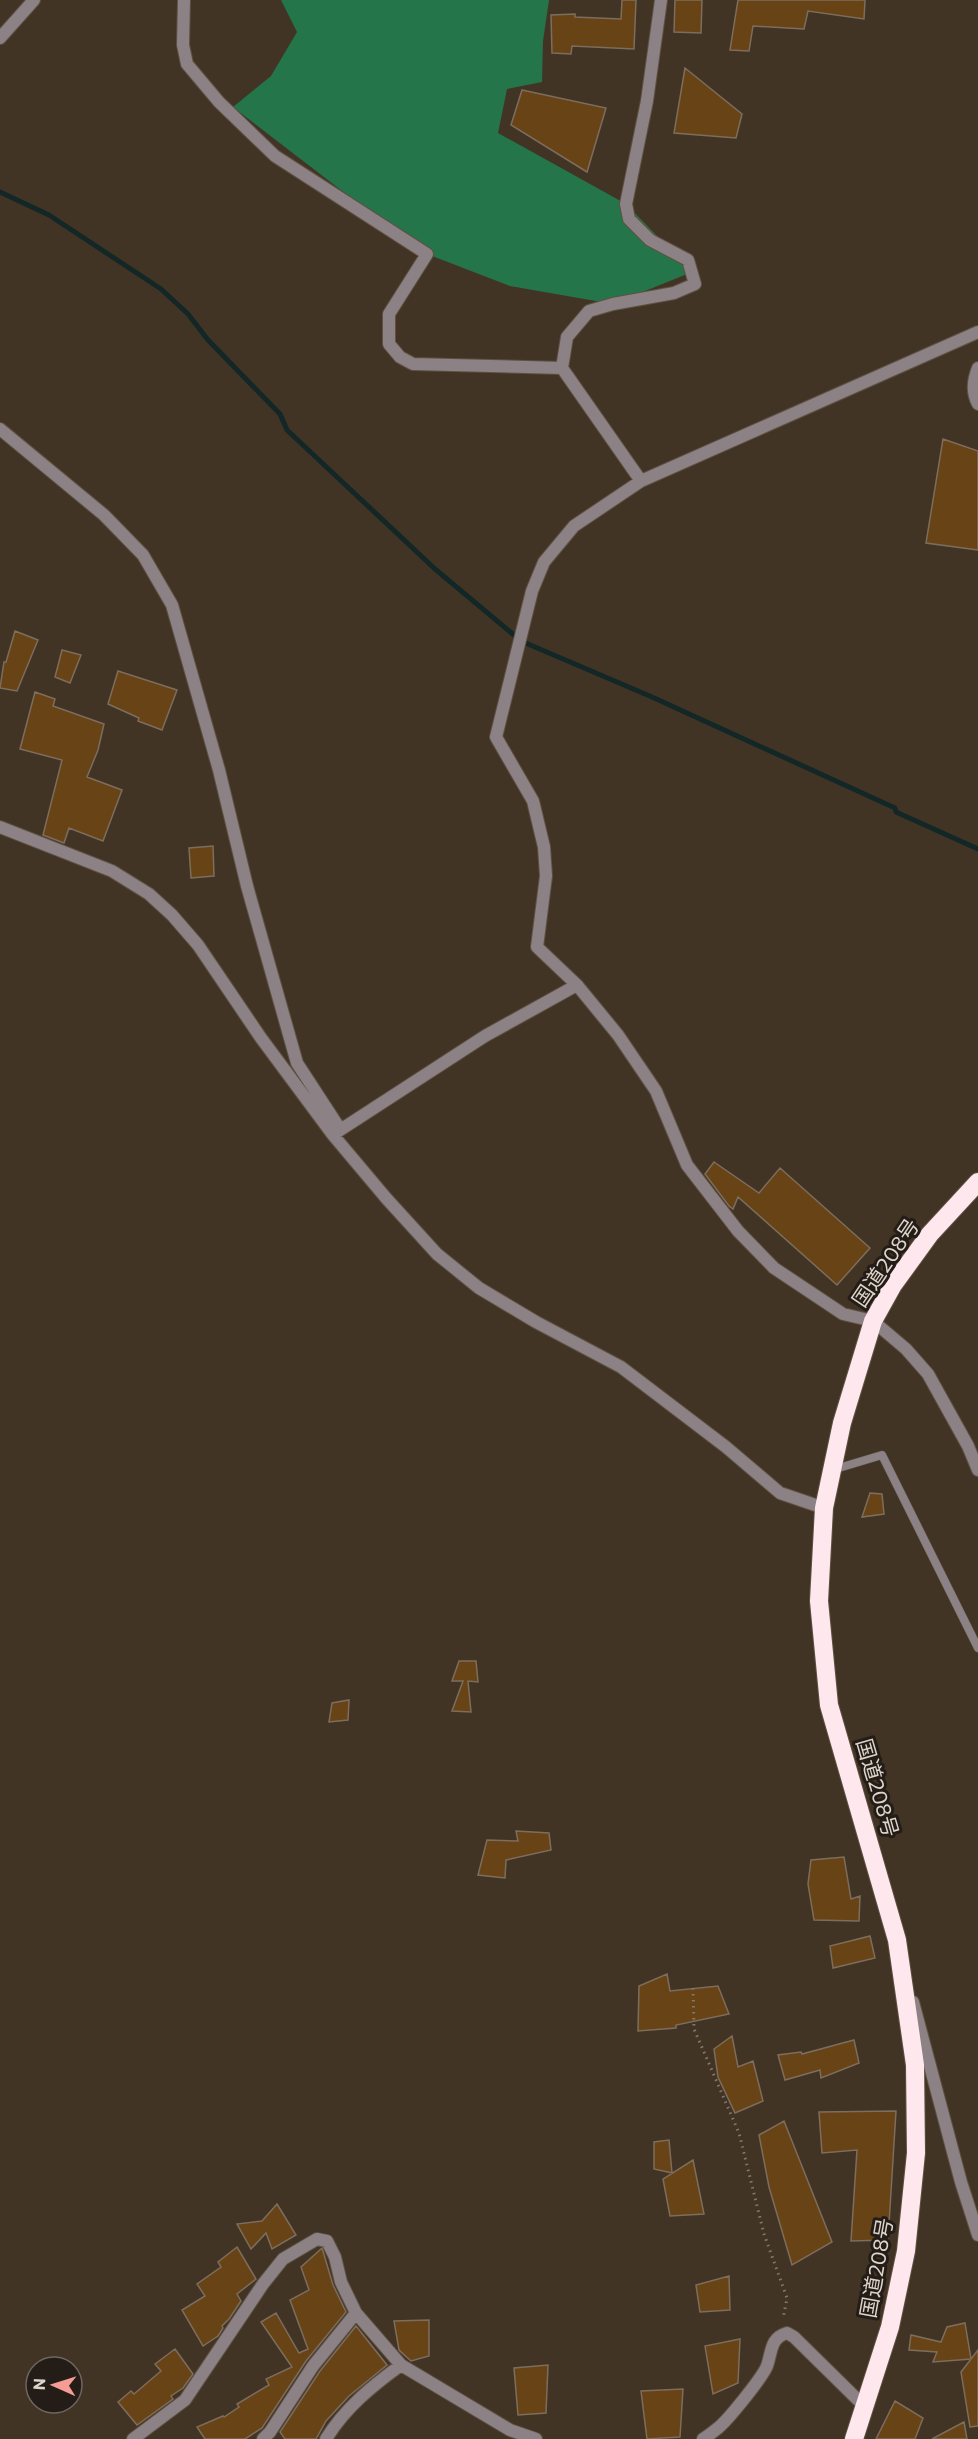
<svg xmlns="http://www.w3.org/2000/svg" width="978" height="2439" font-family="Commissioner,'Noto Sans JP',sans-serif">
<rect width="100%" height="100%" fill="#423425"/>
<path fill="#25754a" d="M 281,0 L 549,0 L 543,41 L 542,82 L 507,89 L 498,133 L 626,204 L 692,272 L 613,304 L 510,286 L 427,254 L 350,197 L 233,107 L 271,76 L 297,32 Z"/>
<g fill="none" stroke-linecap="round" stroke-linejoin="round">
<path stroke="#132727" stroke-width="5" d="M 0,192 L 49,215 L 161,289 L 188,314 L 208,340 L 280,414 L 287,430 L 435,569 L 521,641 L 652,697 L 895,808 L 896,812 L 978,849"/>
</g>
<path fill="#684316" stroke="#7d6d5d" stroke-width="1.5" d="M 622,0 L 636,0 L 634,49 L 572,46 L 571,54 L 552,53 L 551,15 L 575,14 L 575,17 L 621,19 Z
M 675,0 L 702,0 L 701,33 L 674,32 Z
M 738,0 L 865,0 L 864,19 L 808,11 L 804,29 L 753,26 L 749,51 L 730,50 Z
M 685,68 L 742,114 L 736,138 L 674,133 Z
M 522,90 L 606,108 L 587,172 L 511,125 Z
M 943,439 L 978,451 L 978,550 L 926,543 Z
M 15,631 L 38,640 L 17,691 L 0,688 L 4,662 L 6,662 Z
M 62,650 L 81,655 L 70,683 L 55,677 Z
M 118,671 L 177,690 L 162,730 L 138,721 L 139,718 L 108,704 Z
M 35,692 L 55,699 L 53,706 L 104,724 L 98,750 L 87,777 L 122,790 L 103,841 L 69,828 L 64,843 L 43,835 L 62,760 L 20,749 Z
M 213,846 L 214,876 L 191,878 L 189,848 Z
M 714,1162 L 759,1193 L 780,1168 L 870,1248 L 837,1285 L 738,1197 L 733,1209 L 729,1206 L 705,1174 Z
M 870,1493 L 882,1494 L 884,1514 L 862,1517 Z
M 459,1661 L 476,1661 L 478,1682 L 468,1681 L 471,1712 L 452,1711 L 463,1681 L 452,1681 Z
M 349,1700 L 348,1720 L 329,1722 L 332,1703 Z
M 516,1831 L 549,1833 L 551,1850 L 506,1860 L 505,1878 L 478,1875 L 487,1840 L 518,1841 Z
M 844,1857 L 851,1899 L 860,1896 L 859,1921 L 814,1920 L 808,1884 L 811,1860 Z
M 870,1936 L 875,1958 L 833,1968 L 830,1946 Z
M 667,1974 L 670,1991 L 718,1986 L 729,2014 L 676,2025 L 676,2028 L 638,2031 L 639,1986 Z
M 732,2036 L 738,2067 L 753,2061 L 763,2101 L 735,2113 L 718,2077 L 714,2049 Z
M 854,2040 L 859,2063 L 821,2078 L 820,2070 L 785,2080 L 778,2055 L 801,2052 L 802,2054 Z
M 896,2111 L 888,2240 L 851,2241 L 857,2150 L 822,2153 L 819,2112 Z
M 784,2121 L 832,2242 L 792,2265 L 769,2187 L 759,2135 Z
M 669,2140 L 672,2173 L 654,2169 L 654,2142 Z
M 693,2160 L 704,2214 L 670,2216 L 663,2179 Z
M 277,2204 L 296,2235 L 272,2249 L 266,2233 L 251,2249 L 237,2224 L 262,2221 Z
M 237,2247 L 256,2279 L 237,2294 L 241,2301 L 229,2319 L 222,2326 L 223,2328 L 218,2336 L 203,2346 L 182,2310 L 205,2296 L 197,2284 L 221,2267 L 218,2262 Z
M 322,2248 L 333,2285 L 346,2312 L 306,2361 L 262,2428 L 245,2439 L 205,2439 L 197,2427 L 223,2416 L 224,2417 L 239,2407 L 237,2404 L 269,2385 L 266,2379 L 292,2367 L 261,2322 L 276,2313 L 299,2353 L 308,2349 L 290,2300 L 309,2290 L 301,2267 Z
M 729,2276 L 730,2310 L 700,2312 L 696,2285 Z
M 429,2320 L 429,2356 L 411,2361 L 399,2350 L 394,2321 Z
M 965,2323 L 971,2359 L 933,2362 L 937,2352 L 909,2350 L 911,2335 L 941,2342 L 947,2327 Z
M 356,2326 L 387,2365 L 349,2396 L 326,2421 L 316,2439 L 285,2439 L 280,2432 L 320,2371 Z
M 740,2339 L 738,2383 L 713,2394 L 705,2346 Z
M 175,2349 L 193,2374 L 183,2388 L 171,2396 L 173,2399 L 137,2425 L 118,2402 L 131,2391 L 134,2394 L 161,2371 L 155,2364 Z
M 978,2350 L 978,2426 L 970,2427 L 961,2372 Z
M 548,2365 L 546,2413 L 518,2415 L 514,2368 Z
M 683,2389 L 680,2437 L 647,2439 L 641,2391 Z
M 895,2401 L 923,2418 L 915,2439 L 876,2439 Z
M 964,2422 L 967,2439 L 932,2439 Z"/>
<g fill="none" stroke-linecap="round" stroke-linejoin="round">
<g stroke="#5e5143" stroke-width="9">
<path id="lane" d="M 832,1470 L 882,1455 L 978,1648"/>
</g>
<g stroke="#5e5143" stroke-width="14">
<path id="street" d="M 184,0 L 183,45 L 187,64 L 219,102 L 275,156 L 427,254 L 389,314 L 389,344 L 400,357 L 413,364 L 562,368
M 0,38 L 34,0
M 978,332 L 641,481 L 574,526 L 544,562 L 532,591 L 496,737 L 533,801 L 544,847 L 546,876 L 537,947 L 577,985 L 618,1035 L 656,1091 L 687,1165 L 738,1231 L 774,1268 L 843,1314 L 873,1321 L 906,1349 L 928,1374 L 968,1446 L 978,1470
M 978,368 C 973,380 972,393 978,404
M 0,429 L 104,515 L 143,555 L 172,605 L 219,770 L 247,886 L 297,1063 L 340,1129
M 641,481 L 562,368 L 567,337 L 589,311 L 613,304 L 674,293 L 695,284 L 688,260 L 650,240 L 629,219 L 626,204 L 647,101 L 661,0
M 0,827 L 112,871 L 149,894 L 172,915 L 198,945 L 261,1038 L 333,1135 L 386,1198 L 437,1254 L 479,1288 L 536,1322 L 621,1367 L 726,1447 L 780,1493 L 824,1508
M 334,1134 L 485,1036 L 577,985
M 913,2002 L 961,2182 L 978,2235
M 133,2439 L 185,2400 L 263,2284 L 283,2259 L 317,2239 L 327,2241 L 335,2257 L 341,2282 L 356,2313 L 401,2365 L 510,2430 L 536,2439
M 263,2439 L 270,2432 L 313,2366 L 356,2313
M 326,2439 C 345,2408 372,2386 401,2365
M 703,2439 C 708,2436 713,2432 718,2428 C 728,2420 762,2378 767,2366 C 772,2352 770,2338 787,2333 L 794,2337 L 858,2400 L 867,2403"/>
</g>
<g stroke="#5e5143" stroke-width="20">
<path id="highway" d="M 854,2439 L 890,2327 L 906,2251 L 916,2153 L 915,2065 L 897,1940 L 829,1705 L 819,1601 L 824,1508 L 842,1423 L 873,1321 L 893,1285 L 930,1234 L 978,1182"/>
</g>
<path stroke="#84786c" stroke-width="3" stroke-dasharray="1.5 4.5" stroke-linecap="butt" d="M 693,1988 L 694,2029 L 739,2133 L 764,2234 L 787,2298 L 783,2319"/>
<use href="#lane" stroke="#8c8184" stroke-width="8"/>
<use href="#street" stroke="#8c8184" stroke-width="12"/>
<use href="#highway" stroke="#fee8ee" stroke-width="18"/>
</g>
<g text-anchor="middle" stroke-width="6" stroke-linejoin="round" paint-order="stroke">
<g font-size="21" fill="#ddd4cb" stroke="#241d17">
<text transform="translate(886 1263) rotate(-56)" y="7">国道208号</text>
<text transform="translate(877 1788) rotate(74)" y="7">国道208号</text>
<text transform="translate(877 2268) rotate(-80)" y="7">国道208号</text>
</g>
</g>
<g transform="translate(54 2385) rotate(273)"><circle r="28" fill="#241d17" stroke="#6e665f" stroke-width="1.5"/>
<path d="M0-4.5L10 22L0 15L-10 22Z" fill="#f59c95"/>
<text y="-9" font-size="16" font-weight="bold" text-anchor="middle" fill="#ddd4cb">N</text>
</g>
</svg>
